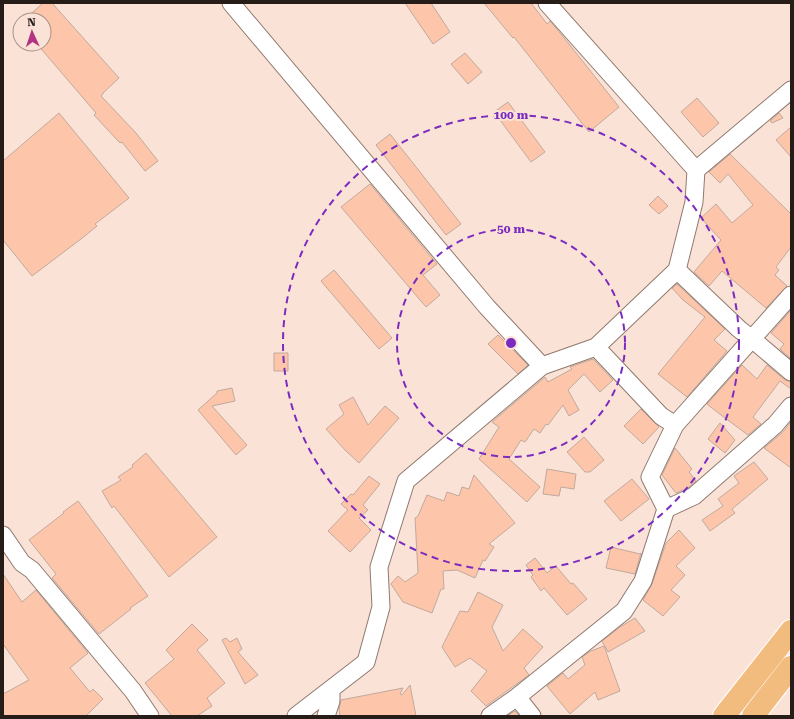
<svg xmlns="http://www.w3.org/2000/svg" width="794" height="719" font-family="'Roboto Serif',serif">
<rect width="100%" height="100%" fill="#fbe2d6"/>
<path fill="#fdc6aa" stroke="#c1a99d" d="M 43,3 L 52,3 L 119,78 L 103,93 L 103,94 L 101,96 L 136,133 L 158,161 L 145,171 L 122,142 L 120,143 L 94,115 L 96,113 L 37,44 L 44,44 L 44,20 L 24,20 Z
M 405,3 L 431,3 L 450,32 L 433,44 Z
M 484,3 L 531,3 L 547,24 L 550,21 L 565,39 L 619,107 L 589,132 L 514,37 L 513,38 Z
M 465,53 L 482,72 L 468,84 L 451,64 Z
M 697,98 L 719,123 L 703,137 L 681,112 Z
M 508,102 L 545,152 L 531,162 L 494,112 Z
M 59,113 L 129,198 L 95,224 L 97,226 L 81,239 L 32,276 L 3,240 L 3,161 Z
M 779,113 L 783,118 L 772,123 L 770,121 Z
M 791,127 L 791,157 L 776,140 Z
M 390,134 L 461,224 L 446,235 L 376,145 Z
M 730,154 L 791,214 L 791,247 L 776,267 L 779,270 L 775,275 L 787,286 L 766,308 L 722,271 L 709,286 L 694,272 L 721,240 L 701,218 L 716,204 L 732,223 L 753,205 L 728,174 L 720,183 L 709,172 Z
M 370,184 L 437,264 L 423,275 L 440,295 L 426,307 L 341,207 Z
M 658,196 L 668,206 L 659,214 L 649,205 Z
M 334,270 L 392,338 L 379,349 L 321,281 Z
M 677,284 L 725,329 L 714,340 L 727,351 L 687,397 L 658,374 L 705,317 L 683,300 L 672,288 Z
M 791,310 L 791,359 L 780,349 L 784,344 L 771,333 Z
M 498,335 L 528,365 L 518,374 L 488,344 Z
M 274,353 L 288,353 L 288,371 L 274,371 Z
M 593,359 L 613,380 L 600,392 L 584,374 L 568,390 L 579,410 L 569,416 L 563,405 L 548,425 L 546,424 L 540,433 L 534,429 L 525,442 L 521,440 L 509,459 L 540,487 L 527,502 L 479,459 L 499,427 L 492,422 L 545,377 L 548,382 L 572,369 L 570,367 Z
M 742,365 L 757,379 L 767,365 L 785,380 L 791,382 L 791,389 L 780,381 L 753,417 L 761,424 L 748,435 L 721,415 L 707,404 Z
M 232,388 L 235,401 L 212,406 L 247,445 L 236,455 L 198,410 L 217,393 L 217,391 Z
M 353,397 L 368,425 L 385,406 L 399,418 L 359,463 L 345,450 L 326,429 L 344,414 L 339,405 Z
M 641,409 L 659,427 L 643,444 L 624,426 Z
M 791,422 L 791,468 L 764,448 L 782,433 Z
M 720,423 L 735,440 L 725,453 L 708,439 Z
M 584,437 L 604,460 L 590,472 L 585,472 L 567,452 Z
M 675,448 L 692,469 L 689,472 L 696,481 L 688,488 L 676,493 L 662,475 Z
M 146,453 L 217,537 L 169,577 L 114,506 L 112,508 L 102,491 L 121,480 L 118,477 L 133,467 L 132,465 Z
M 754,462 L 768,479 L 732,509 L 735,513 L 710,531 L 702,520 L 723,506 L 718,499 L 739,483 L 734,476 Z
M 547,469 L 576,474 L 574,489 L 561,487 L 559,496 L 543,494 Z
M 474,475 L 515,523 L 489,544 L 494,547 L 485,561 L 483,560 L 475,578 L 457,570 L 443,571 L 444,589 L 441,589 L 432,613 L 403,602 L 391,584 L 398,576 L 405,582 L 418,573 L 415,518 L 418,516 L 427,495 L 444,501 L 447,492 L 459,496 L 462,487 L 469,489 Z
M 369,476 L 380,484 L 363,505 L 368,510 L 359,518 L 371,530 L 350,552 L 328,531 L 348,510 L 341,504 L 351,494 L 353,495 Z
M 632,479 L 649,499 L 621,521 L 604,501 Z
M 78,501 L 148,596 L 130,608 L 131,609 L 99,634 L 52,578 L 56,574 L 29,540 L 64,513 L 63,512 Z
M 679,530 L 695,548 L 676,566 L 685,575 L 671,590 L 680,597 L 663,616 L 643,600 L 652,584 L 666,543 Z
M 611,547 L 640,554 L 641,553 L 635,574 L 606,568 Z
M 535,558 L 547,573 L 556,566 L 571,584 L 573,583 L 587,599 L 567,615 L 544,588 L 541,591 L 531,577 L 533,575 L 526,565 Z
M 3,574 L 22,602 L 36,590 L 88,653 L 70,668 L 90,692 L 93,689 L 103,699 L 86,716 L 3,716 L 3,694 L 29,680 L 3,644 Z
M 478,592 L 503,605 L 492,627 L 503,651 L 523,629 L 543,647 L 524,668 L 529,675 L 486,706 L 471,691 L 487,671 L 470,658 L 455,667 L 442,647 L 460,611 L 468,612 Z
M 635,618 L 645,631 L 608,652 L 602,641 L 620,627 Z
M 192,624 L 208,640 L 197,650 L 225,683 L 207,698 L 212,706 L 197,716 L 172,716 L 145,683 L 174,659 L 166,650 Z
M 226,638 L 230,642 L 237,638 L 242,649 L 238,652 L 258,675 L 245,684 L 222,640 Z
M 604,646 L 620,691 L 598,700 L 595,692 L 570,714 L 547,686 L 563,673 L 568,679 L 585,665 L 582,657 L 591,651 Z
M 410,685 L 416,716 L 340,716 L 339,709 L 341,700 L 403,688 L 400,694 L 402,695 Z
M 515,711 L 519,716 L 507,716 Z"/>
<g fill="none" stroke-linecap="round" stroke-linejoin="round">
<g stroke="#90796e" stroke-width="19">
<path id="minor" d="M 231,3 L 487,307 L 542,366
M 547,3 L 696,170
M 677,270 L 739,329 L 752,339 L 791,372
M 596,347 L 661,416 L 675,425
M 666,509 L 694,496 L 775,425 L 791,406
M 3,535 L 22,563 L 32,570 L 133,691 L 150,716
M 517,697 L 532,716
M 296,716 L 366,662 L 381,607 L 379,567 L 406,481 L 542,366 L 596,347 L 677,270 L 694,202 L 696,170 L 791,90
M 326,716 L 331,701 L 331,689
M 490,716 L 517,697 L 624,611 L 643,581 L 666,509 L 650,477 L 675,425 L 791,295"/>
</g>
<g stroke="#fff" stroke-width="24">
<path id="highway" d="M 724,716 L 791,631
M 753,716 L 791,667"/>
</g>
<use href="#minor" stroke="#fff" stroke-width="17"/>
<use href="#highway" stroke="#f3bc7f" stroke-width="22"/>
</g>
<g fill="none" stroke="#7b2cbf" stroke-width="2" stroke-dasharray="7 5">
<circle cx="511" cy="343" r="114"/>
<circle cx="511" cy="343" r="228"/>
</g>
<circle cx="511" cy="343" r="6" fill="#7b2cbf" stroke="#fbe2d6" stroke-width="2"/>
<g font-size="12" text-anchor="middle" font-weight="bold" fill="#7b2cbf" stroke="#fbe2d6" stroke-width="4" stroke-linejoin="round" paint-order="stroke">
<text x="511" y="119">100 m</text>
<text x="511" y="233">50 m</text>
</g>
<rect width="794" height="719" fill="none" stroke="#261d19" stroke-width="8"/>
<g transform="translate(32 32) rotate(357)"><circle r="19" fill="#fbe2d6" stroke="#a6938a"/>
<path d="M0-3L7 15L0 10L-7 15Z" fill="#b23482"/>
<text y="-6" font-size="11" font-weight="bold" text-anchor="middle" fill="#261d19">N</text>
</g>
</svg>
